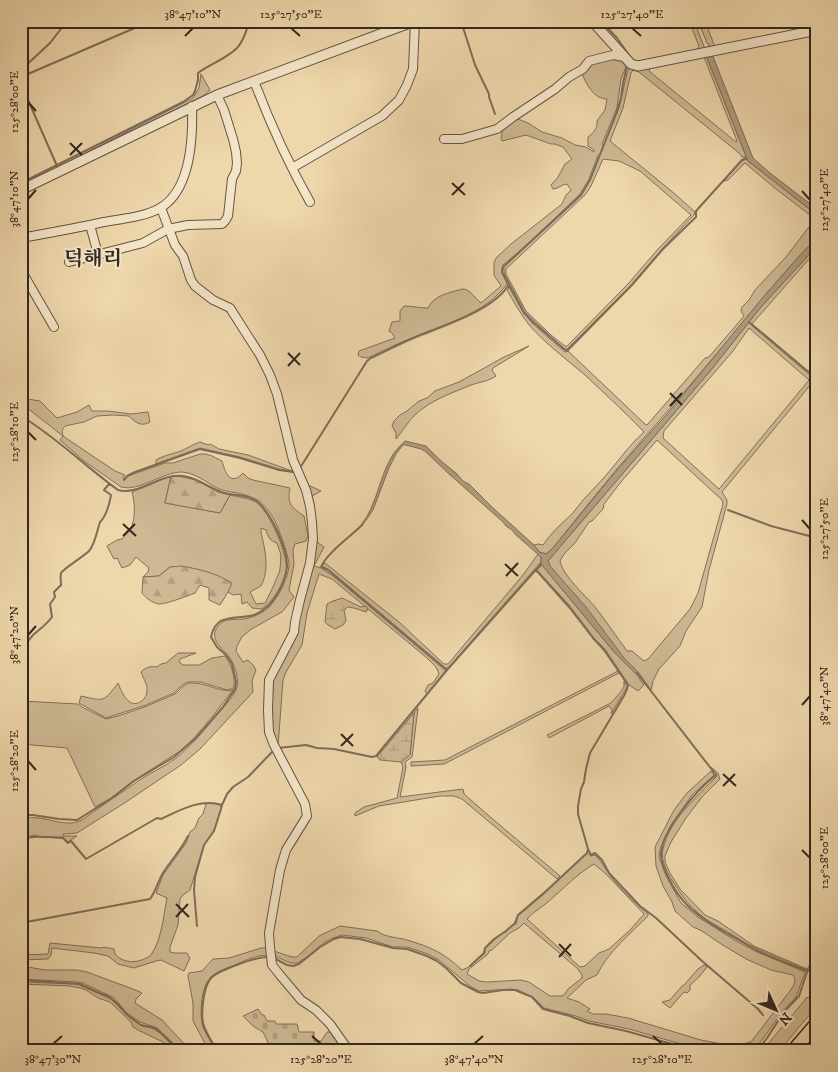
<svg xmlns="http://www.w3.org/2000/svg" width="838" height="1072" font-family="'IM FELL DW Pica','Noto Serif KR',serif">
<defs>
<pattern id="forest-firs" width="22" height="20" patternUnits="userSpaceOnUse" patternTransform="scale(1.25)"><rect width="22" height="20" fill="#ceb994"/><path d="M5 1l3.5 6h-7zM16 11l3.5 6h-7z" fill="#b19f7f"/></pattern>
<pattern id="wetland-marsh" width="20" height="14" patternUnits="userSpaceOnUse" patternTransform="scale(1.25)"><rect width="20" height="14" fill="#ceb994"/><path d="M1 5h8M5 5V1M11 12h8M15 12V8" fill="none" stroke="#b19f7f"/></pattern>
<pattern id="cemetery-stones" width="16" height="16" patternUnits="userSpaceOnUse" patternTransform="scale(1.25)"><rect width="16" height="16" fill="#ceb994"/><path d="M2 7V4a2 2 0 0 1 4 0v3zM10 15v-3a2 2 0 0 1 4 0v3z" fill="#b19f7f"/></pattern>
</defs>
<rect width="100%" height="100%" fill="#eed7ab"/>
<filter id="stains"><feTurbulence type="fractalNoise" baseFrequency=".004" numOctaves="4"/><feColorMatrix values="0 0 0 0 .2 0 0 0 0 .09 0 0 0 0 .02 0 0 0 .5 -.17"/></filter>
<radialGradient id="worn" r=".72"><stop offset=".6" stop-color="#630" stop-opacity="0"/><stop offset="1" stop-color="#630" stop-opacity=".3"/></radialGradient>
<path fill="#ceb994" stroke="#80705a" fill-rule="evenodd" d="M 689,21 L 694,21 L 705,49 L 709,46 L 709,44 L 707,43 L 698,21 L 705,21 L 715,47 L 697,50 L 699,46 Z
M 706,55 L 746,156 L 742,157 L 739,153 L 639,72 L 633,70 L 631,73 L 623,108 L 610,141 L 675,194 L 695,212 L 694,215 L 663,248 L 631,285 L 567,349 L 565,349 L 551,337 L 525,312 L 505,275 L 504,272 L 504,267 L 581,196 L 590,180 L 600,155 L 599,154 L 598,155 L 589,179 L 580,194 L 527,245 L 503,265 C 499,273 505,277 507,284 C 485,314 446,323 414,337 C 398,343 383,351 368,358 L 361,357 L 358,355 L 359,351 L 395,338 L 392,333 L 389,331 L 392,322 L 400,321 L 400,311 L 404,306 C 412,306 419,308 428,308 C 434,295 449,293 462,289 C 471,289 474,298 481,303 L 501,286 L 494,275 L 494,262 L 497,257 L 511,244 L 562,204 L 566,195 L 571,190 L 567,184 C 561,184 559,189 553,189 L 551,185 L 558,177 L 565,164 L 572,159 L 563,147 L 555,144 L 551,144 L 526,135 L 502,141 L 501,138 L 503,127 L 514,119 L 518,119 L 528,123 L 542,132 L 562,138 L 575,145 L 586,147 L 594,152 L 594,150 L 588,146 L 588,137 C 594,133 598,127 597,121 L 605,110 L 607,99 C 604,99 601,98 599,97 C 592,94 583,79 582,72 L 590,62 L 618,57 L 627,64 L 621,79 L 617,108 L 602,144 L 603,146 L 604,145 L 619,108 L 627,73 L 630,66 ZM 703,56 L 704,57 L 737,141 L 736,142 L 649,71 L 650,68 ZM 603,159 L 619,161 L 640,171 L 691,215 L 658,249 L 628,284 L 567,346 L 565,346 L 551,335 L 526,311 L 506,274 L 506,269 L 585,195 L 591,186 Z
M 201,74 L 210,90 L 203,96 L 58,167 L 193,98 L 199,88 Z
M 747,159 L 748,161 L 817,215 L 817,238 C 777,278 743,323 707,365 C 678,400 647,434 617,469 C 595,495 574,522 552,549 L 546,554 L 539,552 L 534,545 L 538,544 L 543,545 C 551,533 561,524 572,514 C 576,509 580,504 584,499 C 589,493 595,488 600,482 C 615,466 627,447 644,432 C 625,412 605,394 585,375 C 566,359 546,344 530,326 C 521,315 514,302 507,290 L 509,287 L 524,313 L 532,323 L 565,352 L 568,351 L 646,425 L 647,425 L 705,358 L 709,357 L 744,316 L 741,311 L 742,307 L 749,300 L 755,290 L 786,257 L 815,219 L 776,189 L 745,163 L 728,180 L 724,181 L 741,161 Z
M 817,246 L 817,250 L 751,325 L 817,381 L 817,386 L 812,383 L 722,492 L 727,500 L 727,504 L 709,570 L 702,607 L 686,631 L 680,646 L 659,669 L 653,681 L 651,690 L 639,673 L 624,658 L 550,566 L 548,561 L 711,370 L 761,307 ZM 749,328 L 809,380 L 719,489 L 663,438 L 664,431 L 733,351 ZM 657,440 L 711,490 L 722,500 L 723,504 L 698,593 L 690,609 L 648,659 L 644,661 L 632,651 L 627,651 C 616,636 606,621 595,607 C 585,595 563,576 560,561 L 564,554 L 575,543 L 589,522 L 592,521 L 603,509 L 604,504 L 621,482 Z
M 529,346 L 493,368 L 492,370 L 496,376 C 489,381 480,382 471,385 C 452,393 431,400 416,414 C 408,421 403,431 396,439 L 396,433 L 392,426 L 394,421 L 400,415 L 407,411 L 419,401 L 427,398 L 435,391 L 459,382 L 504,357 Z
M 27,399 L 40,401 L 57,418 L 77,412 L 89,405 L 92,411 L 108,411 L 131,414 L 148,412 L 150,422 C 141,427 136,423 129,416 L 113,415 L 97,416 L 84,422 L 65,426 C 62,429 62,432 63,436 L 115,471 L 125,475 L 123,478 L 124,481 L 128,476 L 165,463 L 173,463 L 200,454 L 206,454 L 212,456 L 222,461 C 224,467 227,482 237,478 C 239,477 241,475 243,473 L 248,478 L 253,480 L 290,488 C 287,504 291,507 304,516 L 308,536 L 306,541 L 295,544 L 293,550 L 294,564 L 289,590 L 294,597 L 282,612 L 271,618 L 250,630 L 242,637 L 237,646 L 236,651 L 243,662 L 248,660 L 253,665 L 256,670 L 252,681 L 253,692 L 200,749 L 181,765 L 126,802 L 77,833 L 63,834 L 63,836 L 77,836 L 68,842 L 63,837 L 42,837 L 34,835 L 21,839 L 21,820 C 39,812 59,827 77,822 C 83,820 88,815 93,812 C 107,803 120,793 134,784 C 147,774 163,768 176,758 C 191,746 203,732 215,717 C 222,709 231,700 236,690 C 240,682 235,665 230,658 C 222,648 208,639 218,626 C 224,618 234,620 243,619 C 255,617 267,612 274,601 C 281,592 288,577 289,566 C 289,555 277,522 270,513 C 266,507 260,500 253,498 C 242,492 228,493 217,488 C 206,482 195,473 182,472 C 162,472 139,492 121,487 L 84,461 L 60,440 L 63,436 L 22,404 Z
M 200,442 L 208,445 L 210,444 L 219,449 L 248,455 L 292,471 L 279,469 L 240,457 L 200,448 L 156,464 L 156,460 C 164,455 173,454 181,451 C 188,448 193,444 200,442 Z
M 171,476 L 165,503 L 220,513 L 230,495 C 238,497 249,498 256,502 C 269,511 289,555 286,571 C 283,585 274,600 262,609 L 252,608 L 247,602 L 242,604 L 241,594 L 233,595 L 228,592 L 231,583 L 170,567 L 159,576 L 143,577 L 148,572 L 149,568 L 136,557 L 130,565 L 122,568 L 117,558 L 114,559 L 107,546 L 117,540 L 122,539 C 124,535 128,534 130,530 C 136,520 135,502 132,492 ZM 261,528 L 266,530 C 268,537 270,541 277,543 L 281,555 C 280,560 281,563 280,568 C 280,574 275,579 274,585 L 265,603 L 256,604 L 250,592 L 261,586 C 270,569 265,550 261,532 Z
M 304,483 L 321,491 L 312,496 L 314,504 L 317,539 L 318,543 L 324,547 L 314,566 L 321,568 L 332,575 L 446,671 L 427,694 L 425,691 L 428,685 L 433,683 L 439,674 L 436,667 L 427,658 L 332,579 L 319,574 L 307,613 L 302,645 L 286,672 L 283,680 L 278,747 L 276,747 L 269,719 L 270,681 L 292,641 L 312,550 Z
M 538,554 L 541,557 L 541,562 L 448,668 L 445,668 L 328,569 L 322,566 L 325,563 L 399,622 L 444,664 L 448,664 L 523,575 Z
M 542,565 L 615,653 L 636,674 L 644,685 L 638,691 L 629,685 L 605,649 L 594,638 L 570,606 L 537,570 Z
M 178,653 L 196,653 L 180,659 L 179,662 L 183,665 L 199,665 L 212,658 L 225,656 C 232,665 235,677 234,688 L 227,690 L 201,682 L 187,682 L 180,687 L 174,693 L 146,705 L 106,718 L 79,703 L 81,696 C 104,701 103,703 118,683 C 122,693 129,710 142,701 C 145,698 147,695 147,691 C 148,684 143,679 141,672 C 146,667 150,666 157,667 L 161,664 L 166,663 Z
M 618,671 L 619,673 L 450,761 L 444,764 L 411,766 L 411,762 L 445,760 Z
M 624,681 L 627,687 L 611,714 L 612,710 L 609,706 L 549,738 L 547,735 L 611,703 L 619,694 L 624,687 Z
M 188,683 C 192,683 197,683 201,684 C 212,686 221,692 233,690 L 212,717 L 194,738 L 180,751 L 133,781 L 111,798 L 95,807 L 67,748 L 21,744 L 21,701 L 78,704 L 82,707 L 106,719 L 118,716 L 147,706 L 175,694 L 181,688 Z
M 418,708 L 412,757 L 405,762 L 406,767 L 400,797 L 463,789 L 464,794 L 488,815 L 560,876 L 557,879 L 462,799 L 454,796 L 440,796 L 379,806 L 355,816 L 355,813 L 364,807 L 397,798 L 403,767 L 401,762 L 410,754 L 414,713 Z
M 711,767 L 718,773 L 720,779 L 702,797 L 686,818 L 671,842 L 665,856 L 665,862 L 670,873 L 680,889 L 705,915 L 718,921 L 754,946 L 807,969 L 811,963 L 817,960 L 817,964 L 807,970 C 791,963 774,957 758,949 C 747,945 738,938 728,932 C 717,926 705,920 696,911 C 687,904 681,894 675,885 C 668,875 660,861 663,849 C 670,819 696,798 717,776 Z
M 711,771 L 714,775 L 692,795 L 671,825 L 664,839 L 660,850 L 659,857 L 666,876 L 681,903 L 698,917 L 736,941 L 755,951 L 805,972 L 796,997 L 783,1011 L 754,1051 L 705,1051 L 629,1029 L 589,1021 L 576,1016 L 544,1008 L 534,998 L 518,990 L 511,989 L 479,991 L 471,987 L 439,960 L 428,954 L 407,947 L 393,947 L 366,938 L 342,935 L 333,938 L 325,942 L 307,957 L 297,963 L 290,963 L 273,955 L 274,951 L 292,957 L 297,957 L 319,936 L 340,926 L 377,931 C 387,938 397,937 407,940 C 431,947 444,953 462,970 L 469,967 L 485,953 L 485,949 L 502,933 L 506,932 L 510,927 L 516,924 L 518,916 L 545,893 L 587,853 L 591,856 L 595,855 C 601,860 604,867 609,874 C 620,889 634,902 648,914 L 648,916 C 631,933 607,953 597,975 L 586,980 L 567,998 L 579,1002 L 590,1009 L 587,1011 L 593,1014 L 606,1014 L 628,1018 L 701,1040 L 727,1045 L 734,1046 L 751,1042 L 790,991 C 794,985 797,981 793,975 L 771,970 L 746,959 L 721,944 L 702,931 L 693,927 L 675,911 L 672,902 L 663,886 L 656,866 L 655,847 L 674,810 L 687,793 ZM 594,864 L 606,874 L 644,914 L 630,930 L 609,949 L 599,953 L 585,966 L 580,967 L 527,919 C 533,912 541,908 548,902 C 563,889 577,874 594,864 ZM 524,923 L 578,969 L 582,975 L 582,978 L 568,989 L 563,996 L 550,996 L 529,982 L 521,980 L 487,982 L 479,981 L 467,974 L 469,969 L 488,954 L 489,951 L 492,950 L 510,933 L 519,928 Z
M 213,803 L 221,805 L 221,809 L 214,830 L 204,845 L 190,890 L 183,895 L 180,899 L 178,925 L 170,947 L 170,952 L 175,953 L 187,953 L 190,958 L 184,971 L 161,960 L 156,961 L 134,968 L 118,964 L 108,956 L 94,953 L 52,948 L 51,955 L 48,959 L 21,960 L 21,955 L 48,954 L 50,943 L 101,948 L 104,947 L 114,949 L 115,954 C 125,965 140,963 151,955 C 162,938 163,918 167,898 L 156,893 L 163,875 L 186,843 L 190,832 L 195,828 L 199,818 L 203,814 L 206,804 Z
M 261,948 L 266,948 L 270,952 L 270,956 C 260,953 247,960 237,964 C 228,968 216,971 210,978 C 201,987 199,1016 203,1027 C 206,1035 212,1043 216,1051 L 209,1051 L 193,1021 L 193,1003 L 188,976 L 189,973 L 202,971 L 213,959 L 229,958 Z
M 704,965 L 707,967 L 699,977 L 690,985 L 690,990 L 687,993 L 684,992 L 670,1008 L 662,1002 L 670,1000 L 682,986 L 684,985 L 698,969 Z
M 21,966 L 46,970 L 77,970 L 87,972 L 138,991 L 142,993 L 136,999 L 135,1003 L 162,1020 L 191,1051 L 181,1051 L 157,1028 L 140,1022 L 128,1014 L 114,998 L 110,996 L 83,983 L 77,982 L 21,979 Z
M 21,982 L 77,984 L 111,999 L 129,1017 L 142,1026 L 152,1028 L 160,1033 L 178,1051 L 173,1051 L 163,1042 L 140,1031 L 133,1027 L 131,1022 L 110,1002 L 98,998 L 86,990 L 80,988 L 69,986 L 21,984 Z
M 817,991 L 817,1006 L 779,1051 L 762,1051 L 804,1001 L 806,998 L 814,995 Z"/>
<path fill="url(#forest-firs)" stroke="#80705a" d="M 171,476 L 178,476 L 196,480 L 218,492 L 230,495 L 220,513 L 165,503 Z
M 181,566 C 199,569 216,573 232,583 L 228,592 L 220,605 L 209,600 L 209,588 L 200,585 L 195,593 C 187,596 167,604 159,604 C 152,603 146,598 142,593 L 143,577 L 159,576 L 170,567 Z"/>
<path fill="url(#wetland-marsh)" stroke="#80705a" d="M 342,598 L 361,607 L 366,606 L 368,609 L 366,612 L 354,608 L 348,607 L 344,610 L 346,621 L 343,625 L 335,629 L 328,625 L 325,622 L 327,604 L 333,601 Z
M 414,713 L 410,755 L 401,762 L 380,760 L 377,757 Z"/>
<path fill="url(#cemetery-stones)" stroke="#80705a" d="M 258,1009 L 262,1015 L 264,1015 L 267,1021 L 275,1021 L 276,1024 L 297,1024 L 299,1032 L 314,1032 L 314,1041 L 321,1041 L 327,1032 L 334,1032 L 345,1051 L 272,1051 L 263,1032 L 253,1026 L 243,1016 Z"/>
<path fill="#ae9b7c" stroke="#7d6d58" d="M 712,54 L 753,158 L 770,173 L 817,209 L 817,215 L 748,161 L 706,55 Z
M 817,238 L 817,246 L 761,307 L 711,370 L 548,561 L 550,566 L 586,607 L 624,658 L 639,673 L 636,674 L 615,653 L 541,564 L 541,557 L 516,535 L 512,530 L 506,526 L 503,522 L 448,473 L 426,452 L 421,449 L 406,445 L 403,445 L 396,454 L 389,468 L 373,510 L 362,526 L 361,525 C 378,504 379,475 394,453 C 397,449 401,445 405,441 L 426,446 L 441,461 L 456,473 L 463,481 L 469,484 L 493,508 L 534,545 L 539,552 L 546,554 L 552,549 L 617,470 L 667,414 L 765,295 L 801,254 Z"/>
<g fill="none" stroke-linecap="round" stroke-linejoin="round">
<path stroke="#7d6d58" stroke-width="2" d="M 461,21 L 475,65 L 489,94 L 489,97 L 495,114
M 601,21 L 617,38 L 631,58
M 627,66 L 623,83 L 621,98 L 616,114 L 590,180 L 581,195 L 503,267 L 502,272 L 524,313 L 533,322 L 564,349 L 567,351 L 632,285 L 663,249 L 696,217 L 696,211 L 742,160 L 746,158
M 21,70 L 50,43 L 67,21
M 21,77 L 151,21
M 21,84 L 57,166
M 21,183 L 183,102 L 193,95 L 195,91 L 198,80 L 198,73 C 210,64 226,59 237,48 C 243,42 245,34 248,26 L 260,21
M 749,322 L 817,379
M 21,416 C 56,437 85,466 118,490 C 139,496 159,473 183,476 C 199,478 210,489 225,493 C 236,496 250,495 258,502 C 271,513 288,550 287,567 C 286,579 278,595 270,604 C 266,608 259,613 254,615 C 236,620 216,612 211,637 L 217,647 L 226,655 L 232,664 L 236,682 L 235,689 L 223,707 L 195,739 L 174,757 L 134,781 L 112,798 L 77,820 L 59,819 L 33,815 L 25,815 L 21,818
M 300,468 L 367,361 L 371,358 C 386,351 401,343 416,337 C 443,326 495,310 509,284
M 124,480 L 127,476 L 135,472 L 200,449 L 240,458 L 279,470 L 293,472
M 728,510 L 771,526 L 817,538
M 362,525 C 350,537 327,553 321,567 L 328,570 L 447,670
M 536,570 L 569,607 L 593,638 L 604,650 L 628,685 L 627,689 L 625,694 L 590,753 L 586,769 L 584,782 L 581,789 L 578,806 L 578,814 L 588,849 L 591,855 L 595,853 L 602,860 L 609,873 L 640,906 L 656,918 L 702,961 L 758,1009 L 763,1015
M 21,648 C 26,644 29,640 33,635 C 40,629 47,624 52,617 L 50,604 L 55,597 L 54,592 L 61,585 C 61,581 60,577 61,573 C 62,570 84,556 89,551 C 95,544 97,531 100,522 C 106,517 110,502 111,495 L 104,490 L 109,484
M 637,673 L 716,775 C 697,790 661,830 661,855 C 661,863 665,870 668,877 C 673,887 679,897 687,905 C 699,917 714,926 728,934 C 738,939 748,946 758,951 C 774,959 791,965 807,971 L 817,966
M 278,748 L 306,745 L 317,748 L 334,749 L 372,757 L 376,756 L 447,670 L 541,564
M 21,840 C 35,834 48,838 63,838 L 68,843 L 71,841 L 86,859 L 157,818 L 161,819 C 180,810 201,798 222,805
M 21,923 L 150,899 C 156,891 158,881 163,873 C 171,860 182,849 188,836
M 197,926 L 194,890 L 195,877 L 204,845 L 214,831 L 221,809 L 222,805 L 227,794 L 233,787 L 248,777 L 274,750
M 274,958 L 287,965 L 293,966 L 299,964 L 320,947 L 334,939 L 341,937 L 360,939 L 393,948 L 407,949 L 427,956 L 437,961 L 446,968 L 461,983 L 478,992 L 483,993 L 503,990 L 515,990 L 532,997 L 543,1009 L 570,1016 L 588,1023 L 626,1031 L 697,1051
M 470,966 L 484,953 L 485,948 L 494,939 L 506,931 L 515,923 L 518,915 L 545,892 L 587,853 L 588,849
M 21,980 L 80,984 L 102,994 L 108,996 L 118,1004 L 126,1014 L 141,1025 L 155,1028 L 161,1033 L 180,1051
M 217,1051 C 213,1043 205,1032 203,1023 C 201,1013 203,987 211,978 C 219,970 256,957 268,957
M 757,1051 L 767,1038 L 784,1012 L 799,996 L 807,972"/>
<g stroke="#625344" stroke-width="10">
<path id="minor" d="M 254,81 C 270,123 288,163 310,202
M 444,139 L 462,139 L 497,129 L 513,117 L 555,89 L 569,77 L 583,69 L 589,61 L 613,55 L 624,57
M 292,168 L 382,116 L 399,100 L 407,85 L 413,69 L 415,21
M 161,208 L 175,245 L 183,256 L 191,280 L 195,286 L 213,300 L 230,308 L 260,355 L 270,375 L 277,394 L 293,460 L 306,490 L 310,506 L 312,522 L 313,539 L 310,563 L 300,600 L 295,622 L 294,632 L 269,680 L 268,710 L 269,732 L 274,745 L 305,804 L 307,816 L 286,850 L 280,870 L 269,933 L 270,947 L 272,965 L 280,975 L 301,1000 L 316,1010 L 330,1024 L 349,1051
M 90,225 L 98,254
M 21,238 C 49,233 77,228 104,222 C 121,219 145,217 160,208 C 191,190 193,138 192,106
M 69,262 L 143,243 L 168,229 L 188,225 L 222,224 L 225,221 L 228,216 L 232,179 L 236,171 L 237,163 L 236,152 L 233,139 L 224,110 L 217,95
M 21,270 L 54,327"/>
</g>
<g stroke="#625344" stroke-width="11">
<path id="tertiary" d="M 592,21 L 631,64 L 638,66 L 817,30
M 21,190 L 217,95 L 415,21"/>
</g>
<g stroke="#332721" stroke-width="15">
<path id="trunk" d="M 793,1051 L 817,1023"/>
</g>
<use href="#minor" stroke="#f4e5c8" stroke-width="8"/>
<use href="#tertiary" stroke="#f4e5c8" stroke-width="9"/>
<use href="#trunk" stroke="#eed7ab" stroke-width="12"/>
</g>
<path fill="none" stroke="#332721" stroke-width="2" d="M 291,28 L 300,36M 632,28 L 641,36M 185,36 L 193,28M 28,102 L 36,111M 70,143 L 82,155M 70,155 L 82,143M 452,183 L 465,195M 802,191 L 810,200M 452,195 L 464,183M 28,199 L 36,190M 288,353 L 300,365M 288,366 L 300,353M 670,393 L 682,405M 670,406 L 682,393M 28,432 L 36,440M 802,520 L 810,529M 123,524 L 136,536M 123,536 L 135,524M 505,564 L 518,576M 506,576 L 518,563M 28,635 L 36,626M 802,705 L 810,696M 341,734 L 353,746M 341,746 L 353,734M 28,761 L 36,770M 723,774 L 736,786M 723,786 L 735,774M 802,850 L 810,858M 176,904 L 189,917M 176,917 L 188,904M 559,944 L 571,956M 559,957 L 571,944M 312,1036 L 321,1044M 653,1036 L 662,1044M 53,1044 L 62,1036M 474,1044 L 483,1036"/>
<g text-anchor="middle" stroke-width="4" stroke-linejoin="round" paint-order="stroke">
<g font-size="20" font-weight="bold" fill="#332721" stroke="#f4e5c8">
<text x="93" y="265">덕해리</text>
</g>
</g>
<rect width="838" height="1072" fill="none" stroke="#eed7ab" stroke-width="55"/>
<g transform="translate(776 1010) rotate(134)" stroke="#f4e5c8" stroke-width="4" paint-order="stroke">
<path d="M0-4L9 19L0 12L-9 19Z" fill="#332721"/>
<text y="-8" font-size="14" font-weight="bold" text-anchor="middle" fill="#332721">N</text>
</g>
<rect x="28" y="28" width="782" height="1016" fill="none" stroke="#332721" stroke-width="2"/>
<g font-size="12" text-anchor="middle" fill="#332721">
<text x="193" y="18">38°47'10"N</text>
<text x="291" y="18">125°27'50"E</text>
<text x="632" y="18">125°27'40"E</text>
<text transform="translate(14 102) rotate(-90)" y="4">125°28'00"E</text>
<text transform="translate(14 199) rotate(-90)" y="4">38°47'10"N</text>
<text transform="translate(824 200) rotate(-90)" y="4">125°27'40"E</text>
<text transform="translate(14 432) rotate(-90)" y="4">125°28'10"E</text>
<text transform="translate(824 529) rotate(-90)" y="4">125°27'50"E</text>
<text transform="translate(14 635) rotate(-90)" y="4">38°47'20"N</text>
<text transform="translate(824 696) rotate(-90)" y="4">38°47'40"N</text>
<text transform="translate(14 761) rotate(-90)" y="4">125°28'20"E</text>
<text transform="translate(824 858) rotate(-90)" y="4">125°28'00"E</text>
<text x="53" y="1063">38°47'30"N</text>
<text x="321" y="1063">125°28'20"E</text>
<text x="474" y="1063">38°47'40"N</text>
<text x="662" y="1063">125°28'10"E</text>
</g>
<rect width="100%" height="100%" filter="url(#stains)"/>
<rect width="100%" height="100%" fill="url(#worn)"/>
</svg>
